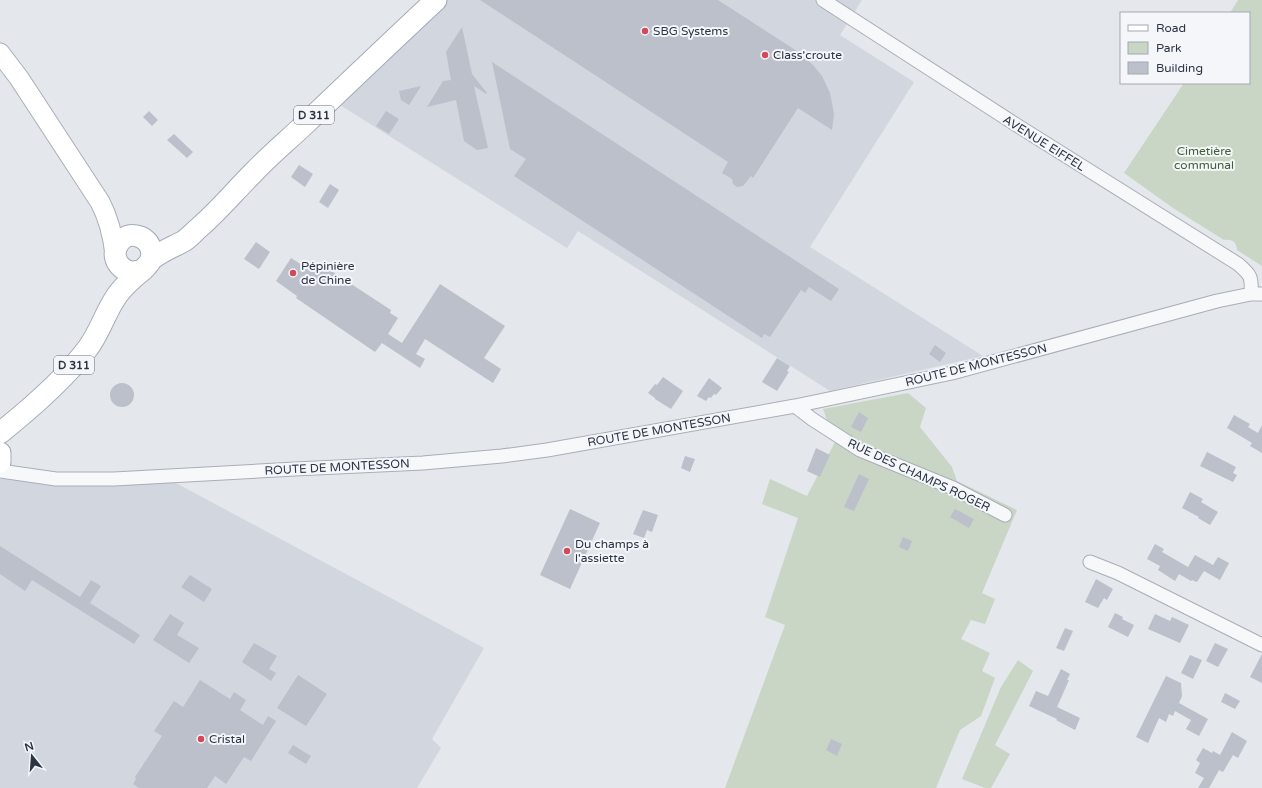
<svg xmlns="http://www.w3.org/2000/svg" width="1262" height="788" font-family="'Varela Round',sans-serif">
<rect width="100%" height="100%" fill="#e4e7ec"/>
<path fill="#d2d6de" d="M 443,0 L 862,0 L 840,35 L 914,82 L 810,247 L 983,356 L 830,391 L 578,231 L 567,248 L 340,105 Z
M 4,478 L 41,484 L 174,482 L 484,648 L 432,739 L 441,748 L 417,788 L 0,788 L 0,479 Z"/>
<path fill="#c9d6c5" d="M 1238,0 L 1262,0 L 1262,266 L 1237,250 C 1237,242 1232,239 1224,240 L 1173,208 L 1124,173 L 1184,83 L 1249,83 L 1249,13 L 1230,13 Z
M 908,393 L 926,408 L 920,427 L 952,467 L 957,481 L 1017,510 L 982,593 L 995,599 L 985,624 L 971,620 L 961,639 L 990,653 L 982,671 L 995,678 L 981,716 L 960,730 L 936,788 L 725,788 L 785,625 L 765,617 L 798,518 L 762,504 L 770,479 L 807,496 L 835,442 L 823,409 Z
M 1018,660 L 1033,671 L 995,745 L 1010,754 L 991,788 L 985,788 L 962,779 L 1001,687 Z"/>
<path fill="#bbc0ca" d="M 480,0 L 718,0 L 800,53 L 813,65 L 822,76 L 830,93 L 834,114 L 832,130 L 798,108 L 753,178 L 751,176 L 743,186 L 737,187 L 733,184 L 732,179 L 722,173 L 728,162 Z
M 462,27 L 472,74 L 487,93 L 486,94 L 474,86 L 488,148 L 477,150 L 464,141 L 456,100 L 427,107 L 443,81 L 451,80 L 446,52 Z
M 492,62 L 839,289 L 831,301 L 809,287 L 805,293 L 801,290 L 770,337 L 764,334 L 762,338 L 514,176 L 526,159 L 510,149 Z
M 421,86 L 409,105 L 401,100 L 399,91 Z
M 149,111 L 158,120 L 152,126 L 143,117 Z
M 386,111 L 399,119 L 389,134 L 376,126 Z
M 174,134 L 193,152 L 187,158 L 167,140 Z
M 299,165 L 313,174 L 305,187 L 291,177 Z
M 330,184 L 339,190 L 328,208 L 319,202 Z
M 256,242 L 270,252 L 259,269 L 244,259 Z
M 291,258 L 313,272 L 319,263 L 391,310 L 390,313 L 398,318 L 388,334 L 402,343 L 440,284 L 505,326 L 484,358 L 501,369 L 493,383 L 425,339 L 416,354 L 425,359 L 420,368 L 382,343 L 375,352 L 296,298 L 297,296 L 276,281 Z
M 935,345 L 946,353 L 940,362 L 929,354 Z
M 777,358 L 790,366 L 787,371 L 789,372 L 777,391 L 762,382 Z
M 663,377 L 683,391 L 671,409 L 655,399 L 655,398 L 648,393 L 655,384 L 657,385 Z
M 709,378 L 722,388 L 716,395 L 714,394 L 711,398 L 709,397 L 706,401 L 697,396 Z
M110 395a12 12 0 1 1 24 0a12 12 0 1 1-24 0Z
M 859,412 L 868,418 L 861,432 L 851,427 Z
M 1234,415 L 1250,424 L 1248,427 L 1258,433 L 1262,425 L 1262,453 L 1250,446 L 1252,443 L 1227,428 Z
M 816,448 L 830,455 L 820,477 L 807,471 Z
M 1207,452 L 1236,467 L 1233,473 L 1237,475 L 1233,482 L 1200,466 Z
M 685,456 L 695,459 L 690,472 L 681,468 Z
M 859,474 L 869,479 L 854,511 L 844,507 Z
M 1190,492 L 1203,499 L 1201,502 L 1218,512 L 1210,525 L 1198,518 L 1199,517 L 1182,508 Z
M 570,509 L 600,523 L 570,589 L 540,575 Z
M 955,509 L 974,519 L 969,528 L 950,517 Z
M 643,510 L 658,515 L 652,532 L 647,530 L 644,538 L 633,534 Z
M 903,537 L 912,541 L 908,551 L 899,547 Z
M 1155,544 L 1164,549 L 1162,552 L 1188,567 L 1195,555 L 1213,565 L 1218,557 L 1229,563 L 1220,580 L 1204,571 L 1197,582 L 1192,580 L 1191,581 L 1179,574 L 1175,581 L 1158,570 L 1160,566 L 1147,559 Z
M 0,546 L 80,597 L 91,580 L 101,586 L 90,603 L 140,635 L 134,644 L 32,580 L 25,591 L 0,574 Z
M 190,575 L 212,589 L 204,602 L 181,587 Z
M 1096,579 L 1113,589 L 1107,600 L 1104,598 L 1098,608 L 1085,602 Z
M 1115,613 L 1123,617 L 1122,619 L 1134,625 L 1128,637 L 1108,627 Z
M 170,614 L 184,623 L 177,635 L 199,648 L 189,663 L 153,640 Z
M 1155,614 L 1170,621 L 1172,617 L 1189,625 L 1180,643 L 1148,629 Z
M 1065,628 L 1073,631 L 1064,651 L 1056,648 Z
M 254,643 L 277,656 L 269,669 L 276,673 L 271,681 L 242,662 Z
M 1215,643 L 1228,649 L 1218,667 L 1206,661 Z
M 1262,654 L 1262,683 L 1250,677 Z
M 1190,655 L 1202,660 L 1193,679 L 1181,673 Z
M 1061,669 L 1070,674 L 1067,680 L 1069,680 L 1057,707 L 1080,718 L 1075,730 L 1056,720 L 1057,719 L 1029,706 L 1036,691 L 1048,696 Z
M 298,675 L 327,694 L 306,726 L 277,708 Z
M 1166,676 L 1181,683 L 1182,696 L 1179,703 L 1208,719 L 1199,736 L 1186,729 L 1191,720 L 1175,711 L 1173,716 L 1169,714 L 1166,722 L 1159,718 L 1148,743 L 1136,737 Z
M 200,680 L 230,699 L 234,692 L 246,700 L 240,710 L 263,725 L 268,716 L 276,721 L 251,761 L 244,757 L 226,784 L 215,776 L 207,788 L 139,788 L 133,784 L 136,779 L 135,777 L 162,736 L 154,731 L 174,701 L 183,707 Z
M 1225,693 L 1240,701 L 1235,709 L 1221,702 Z
M 1232,732 L 1247,741 L 1238,758 L 1233,755 L 1223,772 L 1219,770 L 1209,788 L 1198,788 L 1204,778 L 1195,773 L 1200,763 L 1196,760 L 1203,748 L 1212,753 L 1213,751 L 1220,755 Z
M 831,739 L 842,744 L 837,756 L 826,750 Z
M 293,745 L 311,756 L 306,764 L 288,753 Z"/>
<g fill="none" stroke-linecap="round" stroke-linejoin="round">
<g stroke="#a9aeb7" stroke-width="15">
<path id="minor" d="M 823,0 L 1015,124 L 1238,264 C 1251,275 1252,277 1251,294
M 795,406 L 812,419 L 860,450 L 953,488 L 1005,515
M 0,471 L 56,479 L 114,479 L 295,469 L 423,463 L 502,456 L 547,450 L 795,406 L 952,373 L 1217,301 L 1251,294 L 1262,294
M 1090,562 L 1118,573 L 1262,645"/>
</g>
<g stroke="#a9aeb7" stroke-width="21">
<path id="secondary" d="M 0,53 L 19,78 L 100,202 C 109,219 113,236 115,255"/>
</g>
<g stroke="#a3abb8" stroke-width="23">
<path id="primary" d="M 150,262 C 159,238 127,225 117,246 C 110,260 124,276 139,271 C 146,269 148,264 152,259 C 162,251 173,247 184,241 C 190,237 196,230 202,225 C 220,209 236,190 253,173 C 269,156 287,141 304,125 C 348,83 392,41 436,0
M 0,433 C 30,409 65,379 88,348 C 100,332 105,313 116,297 C 123,286 134,277 144,269
M 0,453 L 0,462"/>
</g>
<use href="#minor" stroke="#f7f8fa" stroke-width="13"/>
<use href="#secondary" stroke="#fff" stroke-width="19"/>
<use href="#primary" stroke="#fff" stroke-width="21"/>
</g>
<g fill="#d1495b" stroke="#f4f6f9" stroke-width="1.5">
<circle cx="645" cy="31" r="4"/>
<circle cx="765" cy="55" r="4"/>
<circle cx="293" cy="273" r="4"/>
<circle cx="567" cy="551" r="4"/>
<circle cx="201" cy="739" r="4"/>
</g>
<g text-anchor="middle" stroke-width="4" stroke-linejoin="round" paint-order="stroke">
<g fill="#f4f6f9" stroke="#676e7b" stroke-width="1">
<rect x="294" y="106" width="40" height="18" rx="3"/>
<rect x="54" y="356" width="40" height="18" rx="3"/>
</g>
<g font-size="11" font-weight="bold" fill="#2b3445">
<text x="314" y="119">D 311</text>
<text x="74" y="369">D 311</text>
</g>
<g font-size="12" fill="#2b3445" stroke="#f4f6f9" text-anchor="start">
<text x="653" y="35">SBG Systems</text>
<text x="773" y="59">Class'croute</text>
<text x="301" y="270">Pépinière<tspan x="301" dy="14">de Chine</tspan></text>
<text x="575" y="548">Du champs à<tspan x="575" dy="14">l'assiette</tspan></text>
<text x="209" y="743">Cristal</text>
</g>
<g font-size="12" fill="#2b3445" stroke="#f4f6f9">
<text transform="translate(1044 143) rotate(32)" y="4">AVENUE EIFFEL</text>
<text transform="translate(976 365) rotate(-14)" y="4">ROUTE DE MONTESSON</text>
<text transform="translate(659 430) rotate(-10)" y="4">ROUTE DE MONTESSON</text>
<text transform="translate(337 467) rotate(-3)" y="4">ROUTE DE MONTESSON</text>
<text transform="translate(919 475) rotate(25)" y="4">RUE DES CHAMPS ROGER</text>
</g>
<g font-size="12" fill="#3f6138" stroke="#f4f6f9">
<text x="1204" y="155">Cimetière<tspan x="1204" dy="14">communal</tspan></text>
</g>
</g>
<rect x="1120" y="12" width="130" height="72" fill="#f4f6f9" stroke="#a4a8b1"/>
<rect x="1128" y="25" width="20" height="6" fill="#ffffff" stroke="#a4a8b1"/>
<text x="1156" y="32" font-size="12" fill="#2b3445">Road</text>
<rect x="1128" y="42" width="20" height="12" fill="#c9d6c5" stroke="#a4a8b1"/>
<text x="1156" y="52" font-size="12" fill="#2b3445">Park</text>
<rect x="1128" y="62" width="20" height="12" fill="#bbc0ca" stroke="#a4a8b1"/>
<text x="1156" y="72" font-size="12" fill="#2b3445">Building</text>
<g transform="translate(32 756) rotate(343)" stroke="#f4f6f9" stroke-width="3" paint-order="stroke">
<path d="M0-3L7 15L0 10L-7 15Z" fill="#2b3445"/>
<text y="-6" font-size="11" font-weight="bold" text-anchor="middle" fill="#2b3445">N</text>
</g>
</svg>
